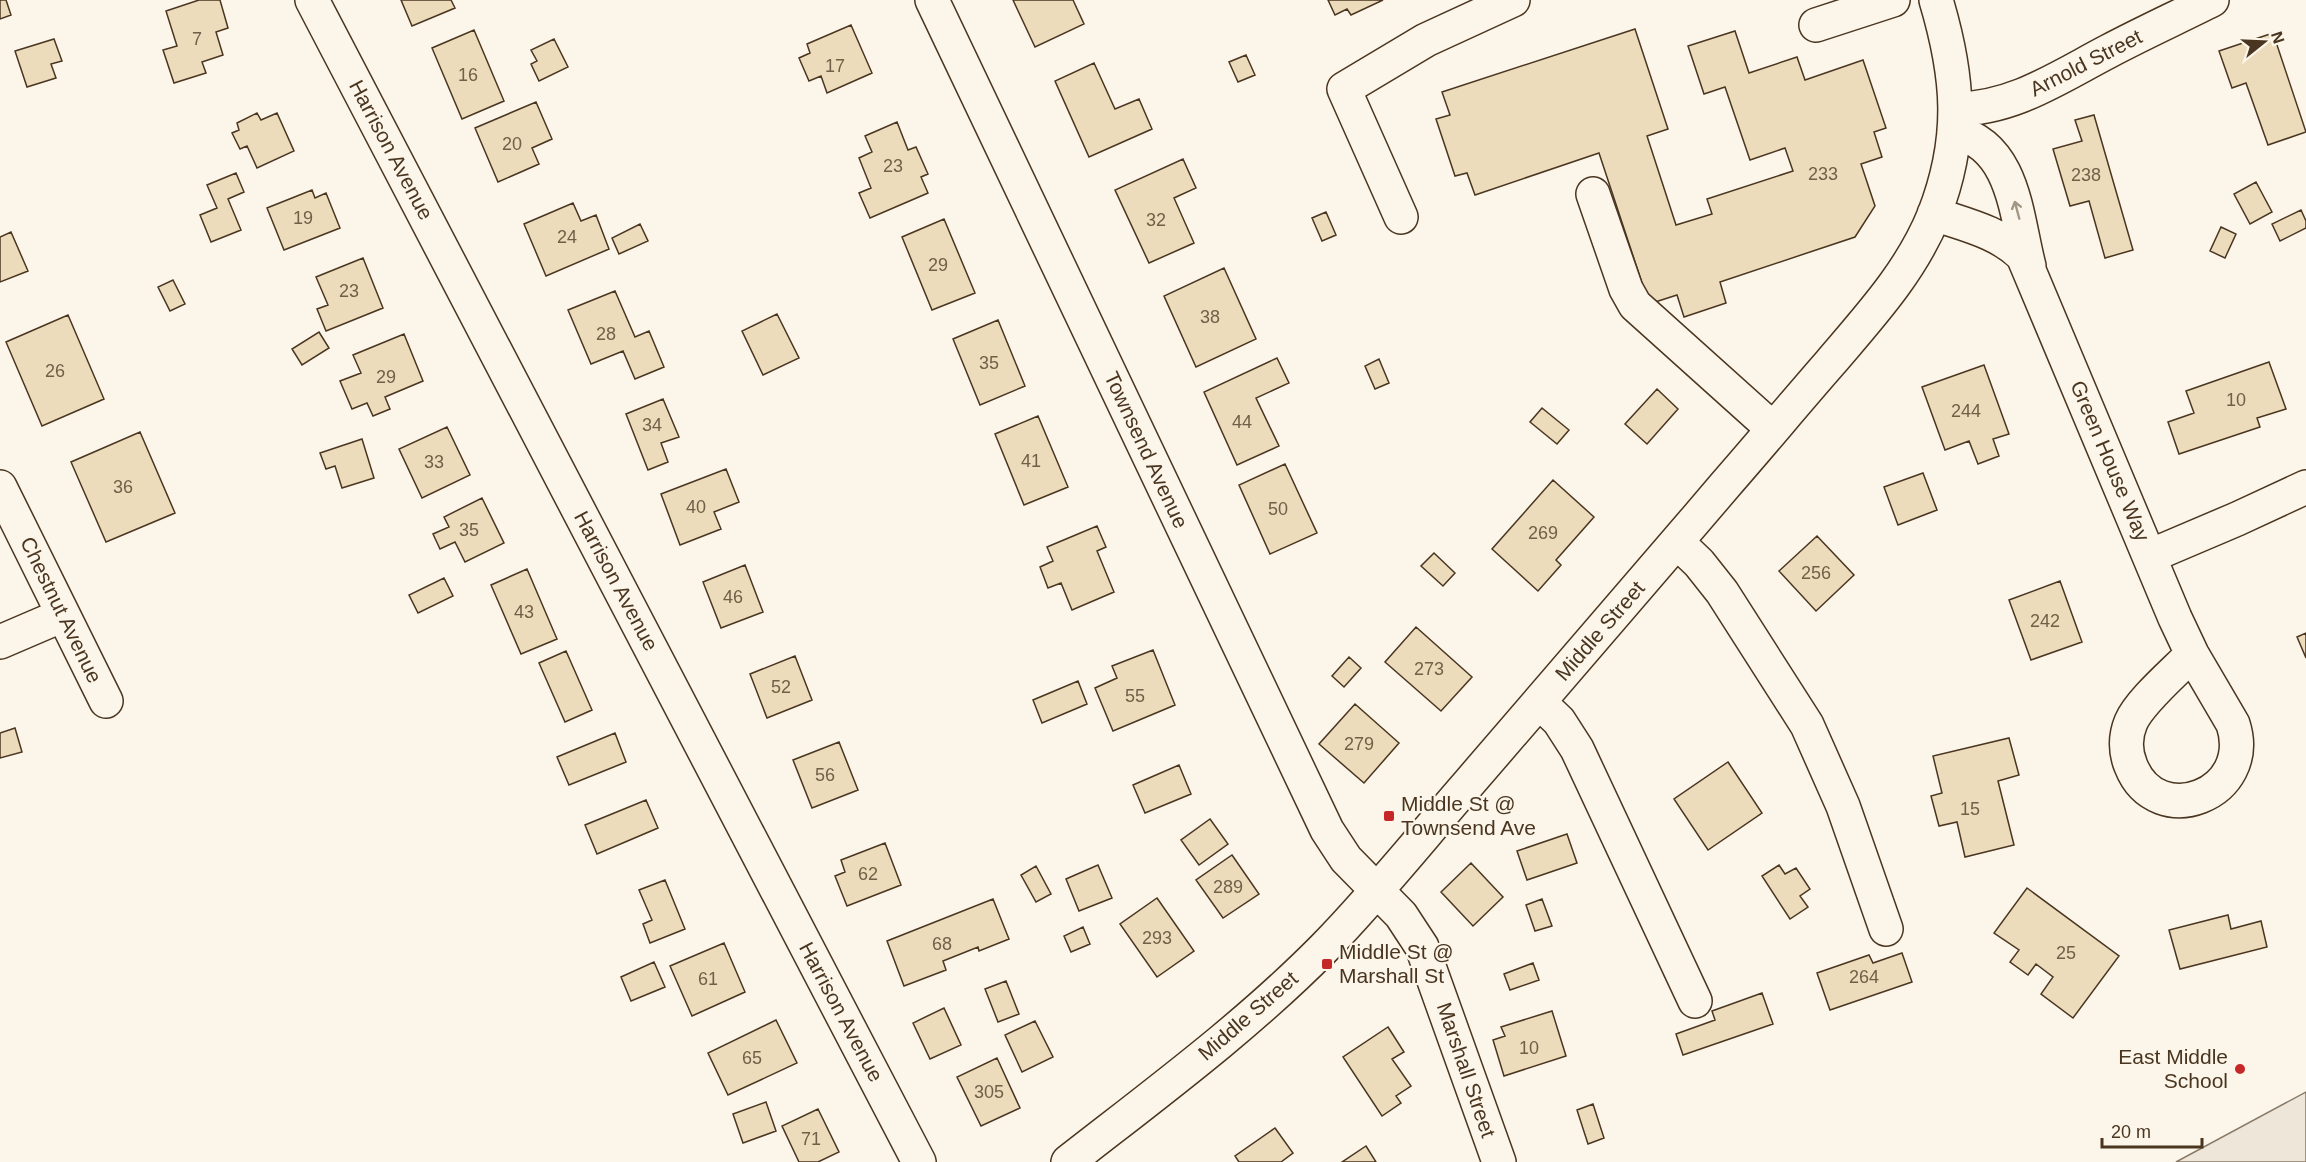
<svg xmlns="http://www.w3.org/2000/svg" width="2306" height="1162" font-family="Helvetica,sans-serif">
<rect width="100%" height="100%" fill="#fbf6e9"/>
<path fill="#ede6d9" stroke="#887966" stroke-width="1.5" d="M 2306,1092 L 2306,1162 L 2176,1162 Z"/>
<path fill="#ecdcbc" stroke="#4a3520" stroke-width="1.5" d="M 0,0 L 6,0 L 11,15 L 0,19 Z
M 199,0 L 220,0 L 228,28 L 216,32 L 223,55 L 202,62 L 206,73 L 174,83 L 163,50 L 177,46 L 166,11 Z
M 401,0 L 451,0 L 455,8 L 412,26 Z
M 1013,0 L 1073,0 L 1084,24 L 1035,47 Z
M 1328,0 L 1383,0 L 1351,15 L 1347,9 L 1335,15 Z
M 851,25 L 872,73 L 827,93 L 821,76 L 809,81 L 799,58 L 810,53 L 807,44 Z
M 1635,29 L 1668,129 L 1647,136 L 1676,225 L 1712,214 L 1707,199 L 1793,171 L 1785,148 L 1750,160 L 1725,87 L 1704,94 L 1688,46 L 1735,31 L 1749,73 L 1797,57 L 1805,80 L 1863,60 L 1886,128 L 1874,132 L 1882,157 L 1861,164 L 1875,206 L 1855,237 L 1720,282 L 1726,303 L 1684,317 L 1677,295 L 1649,304 L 1599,153 L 1475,195 L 1467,173 L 1455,176 L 1436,119 L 1450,115 L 1442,92 Z
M 474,30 L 504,101 L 462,119 L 432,48 Z
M 2273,33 L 2306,132 L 2268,145 L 2246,83 L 2232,88 L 2219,51 Z
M 54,39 L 62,61 L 51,64 L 56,78 L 27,87 L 15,51 Z
M 554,39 L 568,67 L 539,81 L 531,64 L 537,61 L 531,50 Z
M 1246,55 L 1255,75 L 1238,82 L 1229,62 Z
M 1094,63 L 1115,109 L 1139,99 L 1152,129 L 1089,157 L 1055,81 Z
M 536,102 L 552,139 L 532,148 L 539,164 L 498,182 L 475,128 Z
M 257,113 L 261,120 L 277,113 L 294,151 L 257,168 L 247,146 L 240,149 L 232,133 L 239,130 L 237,123 Z
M 2094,115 L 2133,250 L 2105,258 L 2089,201 L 2070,206 L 2053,149 L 2082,141 L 2075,120 Z
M 897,122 L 908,150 L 916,147 L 928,174 L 921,177 L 928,193 L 870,218 L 859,193 L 871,188 L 859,158 L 872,152 L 865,136 Z
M 1183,159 L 1196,188 L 1174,198 L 1194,243 L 1149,263 L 1115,190 Z
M 236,173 L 244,192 L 228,199 L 241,230 L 211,242 L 200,215 L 217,208 L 207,185 Z
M 2256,182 L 2272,212 L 2250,224 L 2234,194 Z
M 312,190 L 315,198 L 326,193 L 340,228 L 284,250 L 267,208 Z
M 573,203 L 581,221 L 596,215 L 609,249 L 546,276 L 524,224 Z
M 2301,210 L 2306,221 L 2306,228 L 2280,241 L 2272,224 Z
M 1326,212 L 1336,235 L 1322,241 L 1312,218 Z
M 944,219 L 975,293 L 932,310 L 902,237 Z
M 640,224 L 648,241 L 619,254 L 612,238 Z
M 2221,227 L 2236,234 L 2225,258 L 2210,251 Z
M 11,232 L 28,271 L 0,282 L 0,237 Z
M 363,258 L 383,308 L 326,331 L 317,309 L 328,305 L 316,277 Z
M 1224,268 L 1256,339 L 1196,367 L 1164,296 Z
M 173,280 L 185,304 L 170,311 L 158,287 Z
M 615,291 L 635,337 L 649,331 L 664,367 L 635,379 L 623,351 L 591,364 L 568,310 Z
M 777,314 L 799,358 L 763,375 L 742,331 Z
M 68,315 L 104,399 L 42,426 L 6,342 Z
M 998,320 L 1025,386 L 980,405 L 953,339 Z
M 319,332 L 329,348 L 302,365 L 292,349 Z
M 404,334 L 423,381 L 385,397 L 390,409 L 373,416 L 367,403 L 352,409 L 340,381 L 361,373 L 353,355 Z
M 1277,358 L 1289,383 L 1256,398 L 1279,446 L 1237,465 L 1204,392 Z
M 1379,359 L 1389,383 L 1375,389 L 1365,366 Z
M 2269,362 L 2286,409 L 2257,418 L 2260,427 L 2179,454 L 2168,422 L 2194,413 L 2186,391 Z
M 1984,365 L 2009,434 L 1993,439 L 1999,456 L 1978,464 L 1969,441 L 1945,450 L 1922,387 Z
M 1657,389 L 1678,409 L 1647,444 L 1625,424 Z
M 663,399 L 679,437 L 661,443 L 668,462 L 648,470 L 626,414 Z
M 1542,408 L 1569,430 L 1557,444 L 1530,422 Z
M 1038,416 L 1068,487 L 1024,505 L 995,434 Z
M 447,427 L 470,475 L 422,498 L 399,449 Z
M 140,432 L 175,513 L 106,542 L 71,462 Z
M 362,439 L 374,478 L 342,488 L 335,466 L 326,469 L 320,453 Z
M 1285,464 L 1317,533 L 1270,554 L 1239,485 Z
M 726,469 L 739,502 L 714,512 L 721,529 L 680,545 L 661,494 Z
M 1923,473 L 1937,510 L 1898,525 L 1884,487 Z
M 1553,480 L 1594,517 L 1556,560 L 1561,565 L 1538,591 L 1492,549 Z
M 482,498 L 504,543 L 465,562 L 455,542 L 440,549 L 433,534 L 449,527 L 444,517 Z
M 1097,526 L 1106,547 L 1097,551 L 1114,592 L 1072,610 L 1061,583 L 1048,588 L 1040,567 L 1053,561 L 1047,547 Z
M 1817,536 L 1854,575 L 1816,611 L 1779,571 Z
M 1434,553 L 1455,573 L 1443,586 L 1421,566 Z
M 745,565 L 763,612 L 721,628 L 703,582 Z
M 527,569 L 557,639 L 521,654 L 491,585 Z
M 444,578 L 453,596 L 418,613 L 409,595 Z
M 2060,581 L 2082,642 L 2031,660 L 2009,600 Z
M 1416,627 L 1472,677 L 1441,711 L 1385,662 Z
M 2306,633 L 2306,658 L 2297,637 Z
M 1153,650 L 1175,705 L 1113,731 L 1095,688 L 1117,678 L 1112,666 Z
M 566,651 L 592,710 L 565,722 L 539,663 Z
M 795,656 L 812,700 L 767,718 L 750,674 Z
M 1349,657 L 1361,668 L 1344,687 L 1332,676 Z
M 1078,681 L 1087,704 L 1042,723 L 1033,700 Z
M 1355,704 L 1399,743 L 1364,783 L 1319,744 Z
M 15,728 L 22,752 L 0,758 L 0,733 Z
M 615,733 L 626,762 L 569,785 L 557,757 Z
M 2009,738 L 2019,775 L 1998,781 L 2014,845 L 1965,857 L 1957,822 L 1939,826 L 1931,796 L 1942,793 L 1933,756 Z
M 839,742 L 858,790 L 812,808 L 793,760 Z
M 1728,762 L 1762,813 L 1708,850 L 1674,799 Z
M 1179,765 L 1191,794 L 1145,813 L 1133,785 Z
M 646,800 L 658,828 L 597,854 L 585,825 Z
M 1210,819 L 1228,844 L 1199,865 L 1181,840 Z
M 1567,834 L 1577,863 L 1527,880 L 1517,851 Z
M 885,843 L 901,885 L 847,906 L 835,876 L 845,872 L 841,860 Z
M 1232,855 L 1259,894 L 1223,918 L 1196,880 Z
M 1471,863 L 1503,897 L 1473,926 L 1441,892 Z
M 1098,865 L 1112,898 L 1079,911 L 1066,879 Z
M 1779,865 L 1785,874 L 1796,868 L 1810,889 L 1800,896 L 1808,907 L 1790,919 L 1762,876 Z
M 1036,866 L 1051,894 L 1036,902 L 1021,875 Z
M 665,880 L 685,929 L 650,943 L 643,924 L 652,920 L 639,890 Z
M 2027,888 L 2119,956 L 2073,1018 L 2041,994 L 2053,977 L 2036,964 L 2028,975 L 2010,962 L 2019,950 L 1994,933 Z
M 1157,898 L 1194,951 L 1157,977 L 1120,924 Z
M 993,899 L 1009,939 L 979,951 L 978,947 L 943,961 L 946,970 L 904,986 L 887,941 Z
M 1542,899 L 1552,926 L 1535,931 L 1526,905 Z
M 2228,915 L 2231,929 L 2261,921 L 2267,947 L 2180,969 L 2169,930 Z
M 1083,927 L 1090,944 L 1071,952 L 1064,936 Z
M 724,943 L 745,992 L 692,1016 L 670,966 Z
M 1902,953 L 1912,982 L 1830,1010 L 1817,973 L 1869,955 L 1873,963 Z
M 654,962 L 665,987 L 631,1001 L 621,977 Z
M 1533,963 L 1539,980 L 1510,990 L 1504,974 Z
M 1006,981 L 1019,1014 L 998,1022 L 985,989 Z
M 1762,993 L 1773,1024 L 1683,1055 L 1676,1034 L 1715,1020 L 1712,1011 Z
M 944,1008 L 961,1045 L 930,1059 L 913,1023 Z
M 1552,1011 L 1566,1056 L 1504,1076 L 1493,1040 L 1505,1036 L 1501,1027 Z
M 776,1020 L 797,1063 L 728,1095 L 708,1053 Z
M 1035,1021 L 1053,1057 L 1022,1072 L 1005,1035 Z
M 1388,1027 L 1404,1052 L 1392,1059 L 1411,1086 L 1396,1096 L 1401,1103 L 1382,1116 L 1343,1057 Z
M 997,1058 L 1020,1108 L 981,1126 L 957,1077 Z
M 766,1102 L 776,1131 L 743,1143 L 733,1114 Z
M 1593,1104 L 1604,1138 L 1588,1144 L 1577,1110 Z
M 818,1109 L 839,1152 L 818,1162 L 799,1162 L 782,1126 Z
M 1275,1128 L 1293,1153 L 1281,1162 L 1239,1162 L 1235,1156 Z
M 1366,1146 L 1376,1162 L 1342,1162 Z"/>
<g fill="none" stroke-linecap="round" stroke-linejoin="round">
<g stroke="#4a3520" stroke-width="36">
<path id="minor" d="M 312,0 L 919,1162
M 932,0 L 1327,830 L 1346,859 L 1401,915 L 1422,947 L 1499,1162
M 1816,25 L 1893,0
M 1956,109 C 2013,109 2059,77 2109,51 C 2143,33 2178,17 2212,0
M 1955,132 C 2015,146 2016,217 2029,266
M 1593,194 L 1626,289 L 1635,305 L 1773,429
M 1934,214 C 1966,225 1999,232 2023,256 L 2175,618 L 2192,654 L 2233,724 C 2256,795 2157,832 2131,766 C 2125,752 2125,736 2131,722 C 2140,701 2176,671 2192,654
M 1401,217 L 1344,89 L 1426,40 L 1513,0
M 0,487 L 106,701
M 1677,542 L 1699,563 L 1722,592 L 1807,725 L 1843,806 L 1886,929
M 2150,556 L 2237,519 L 2306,487
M 0,642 L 63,615
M 1539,702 L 1559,721 L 1577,749 L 1695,1001
M 1068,1162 C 1155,1094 1246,1027 1324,948 C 1375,896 1421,838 1469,783 C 1555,683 1641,584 1726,484 C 1761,444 1795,403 1830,363 C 1869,317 1911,272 1934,215 C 1964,138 1959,77 1936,0"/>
</g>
<use href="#minor" stroke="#fbf6e9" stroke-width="33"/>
</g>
<defs><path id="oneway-shaft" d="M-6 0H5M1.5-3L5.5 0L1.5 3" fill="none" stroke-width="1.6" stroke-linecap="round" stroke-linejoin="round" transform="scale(1.5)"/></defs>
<use stroke="#a29684" href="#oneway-shaft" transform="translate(2017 210) rotate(-105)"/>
<g fill="#c62828" stroke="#fbf6e9" stroke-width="2">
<rect x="1383" y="810" width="12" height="12" rx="3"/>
<rect x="1321" y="958" width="12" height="12" rx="3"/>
<circle cx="2240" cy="1069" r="6"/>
</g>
<g text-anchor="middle" stroke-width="4.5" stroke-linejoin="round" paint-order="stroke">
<g font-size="18" fill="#725f47">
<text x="197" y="45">7</text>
<text x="835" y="72">17</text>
<text x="468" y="81">16</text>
<text x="512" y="150">20</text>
<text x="893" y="172">23</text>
<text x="1823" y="180">233</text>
<text x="2086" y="181">238</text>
<text x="303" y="224">19</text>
<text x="1156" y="226">32</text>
<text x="567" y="243">24</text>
<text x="938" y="271">29</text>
<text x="349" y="297">23</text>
<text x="1210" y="323">38</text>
<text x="606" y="340">28</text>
<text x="989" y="369">35</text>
<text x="55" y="377">26</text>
<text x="386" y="383">29</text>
<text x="2236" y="406">10</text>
<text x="1966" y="417">244</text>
<text x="1242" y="428">44</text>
<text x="652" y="431">34</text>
<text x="1031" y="467">41</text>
<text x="434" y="468">33</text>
<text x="123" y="493">36</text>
<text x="696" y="513">40</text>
<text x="1278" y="515">50</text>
<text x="469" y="536">35</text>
<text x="1543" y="539">269</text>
<text x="1816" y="579">256</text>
<text x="733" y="603">46</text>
<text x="524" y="618">43</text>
<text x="2045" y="627">242</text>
<text x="1429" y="675">273</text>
<text x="781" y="693">52</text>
<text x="1135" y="702">55</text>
<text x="1359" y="750">279</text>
<text x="825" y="781">56</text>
<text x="1970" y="815">15</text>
<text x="868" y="880">62</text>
<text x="1228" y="893">289</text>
<text x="1157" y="944">293</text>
<text x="942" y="950">68</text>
<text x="2066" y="959">25</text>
<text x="1864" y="983">264</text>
<text x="708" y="985">61</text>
<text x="1529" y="1054">10</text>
<text x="752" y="1064">65</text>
<text x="989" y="1098">305</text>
<text x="811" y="1145">71</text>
</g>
<g font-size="21" fill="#4a3520" stroke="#fbf6e9">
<text transform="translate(2086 63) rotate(-27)" y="7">Arnold Street</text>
<text transform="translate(391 150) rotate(62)" y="7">Harrison Avenue</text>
<text transform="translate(1146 450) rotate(65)" y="7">Townsend Avenue</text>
<text transform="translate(2110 461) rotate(67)" y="7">Green House Way</text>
<text transform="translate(616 581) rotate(62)" y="7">Harrison Avenue</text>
<text transform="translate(61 610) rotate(64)" y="7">Chestnut Avenue</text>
<text transform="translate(1600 631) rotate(-49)" y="7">Middle Street</text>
<text transform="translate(841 1012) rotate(62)" y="7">Harrison Avenue</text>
<text transform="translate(1248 1016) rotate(-41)" y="7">Middle Street</text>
<text transform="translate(1466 1070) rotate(71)" y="7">Marshall Street</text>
</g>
<g font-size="21" fill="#4a3520" stroke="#fbf6e9" text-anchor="start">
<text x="1401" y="811">Middle St @<tspan x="1401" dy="24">Townsend Ave</tspan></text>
<text x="1339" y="959">Middle St @<tspan x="1339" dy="24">Marshall St</tspan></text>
<text x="2228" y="1064" text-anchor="end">East Middle<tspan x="2228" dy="24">School</tspan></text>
</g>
</g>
<g transform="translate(2264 42) rotate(72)" stroke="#fbf6e9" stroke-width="4.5" paint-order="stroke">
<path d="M0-4.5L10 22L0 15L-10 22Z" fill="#4a3520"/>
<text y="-9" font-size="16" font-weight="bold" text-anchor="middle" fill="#4a3520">N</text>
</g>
<path d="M2102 1138v9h100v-9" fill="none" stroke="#4a3520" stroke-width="3"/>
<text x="2111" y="1138" font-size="18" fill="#4a3520" stroke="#fbf6e9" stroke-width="4.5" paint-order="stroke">20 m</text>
</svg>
